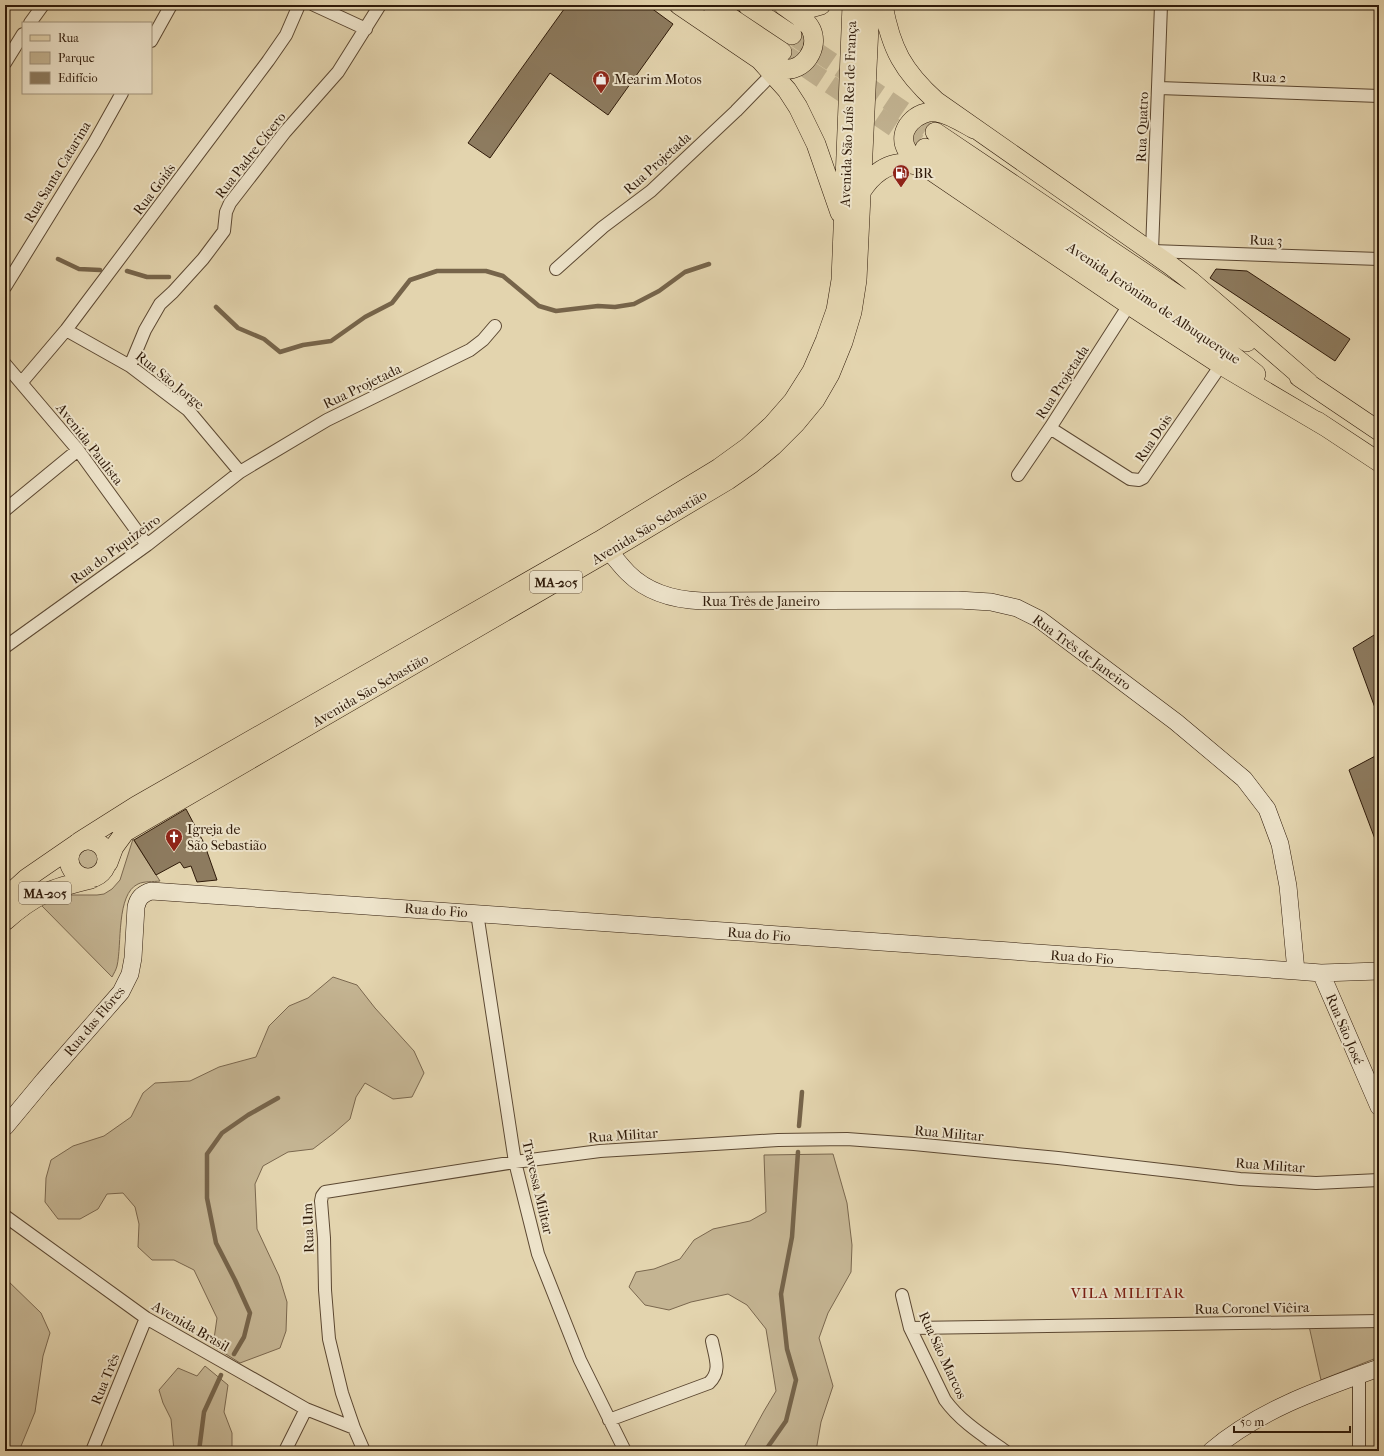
<svg xmlns="http://www.w3.org/2000/svg" width="1384" height="1456" font-family="'IM FELL French Canon',serif">
<rect width="100%" height="100%" fill="#e3d4ae"/>
<filter id="stains"><feTurbulence type="fractalNoise" baseFrequency=".005" numOctaves="4"/><feColorMatrix values="0 0 0 0 .2 0 0 0 0 .09 0 0 0 0 .02 0 0 0 .5 -.17"/></filter>
<radialGradient id="worn" r=".72"><stop offset=".6" stop-color="#630" stop-opacity="0"/><stop offset="1" stop-color="#630" stop-opacity=".3"/></radialGradient>
<path fill="#c4b492" stroke="#7a674e" d="M 133,839 L 160,881 C 153,882 144,881 138,884 C 116,894 122,945 117,966 C 116,970 114,973 112,977 L 41,905 L 64,895 L 97,895 L 104,894 L 112,889 L 120,880 Z
M78 861a12 12 0 1 1 24 0a12 12 0 1 1-24 0Z
M 333,977 L 357,985 L 375,1008 L 414,1051 L 424,1073 L 412,1097 L 393,1099 L 365,1083 L 356,1097 L 350,1119 L 334,1133 L 313,1149 L 288,1152 L 263,1166 L 255,1184 L 257,1229 L 279,1276 L 287,1302 L 286,1331 L 280,1348 L 240,1363 L 213,1346 L 217,1318 L 194,1270 L 174,1260 L 152,1260 L 138,1247 L 139,1224 L 135,1207 L 123,1193 L 107,1194 L 98,1209 L 80,1219 L 58,1219 L 45,1202 L 46,1178 L 51,1160 L 73,1146 L 104,1136 L 131,1117 L 143,1093 L 155,1083 L 190,1081 L 219,1067 L 256,1057 L 269,1026 L 289,1006 L 308,998 Z
M 833,1154 L 847,1203 L 852,1245 L 851,1272 L 828,1313 L 819,1338 L 833,1386 L 821,1422 L 816,1451 L 742,1451 L 764,1411 L 776,1391 L 766,1329 L 747,1305 L 728,1294 L 691,1302 L 669,1310 L 645,1305 L 629,1287 L 636,1272 L 654,1269 L 680,1259 L 694,1240 L 713,1229 L 750,1221 L 766,1212 L 764,1155 Z
M 5,1278 L 41,1313 L 50,1333 L 43,1356 L 35,1412 L 19,1451 L 5,1451 Z
M 1309,1326 L 1379,1326 L 1379,1357 L 1321,1380 Z
M 205,1366 L 228,1385 L 224,1412 L 232,1433 L 232,1448 L 228,1451 L 174,1451 L 171,1419 L 163,1403 L 159,1390 L 178,1368 L 197,1376 Z"/>
<g fill="none" stroke-linecap="round" stroke-linejoin="round">
<path stroke="#76644a" stroke-width="4.5" d="M 5,221 L 7,222
M 58,259 L 79,269 L 100,270
M 127,271 L 147,277 L 169,277
M 216,307 L 238,328 L 264,339 L 280,352 L 303,345 L 331,341 L 365,317 L 392,303 L 410,280 L 437,271 L 486,271 L 503,276 L 539,306 L 556,311 L 598,306 L 615,307 L 634,304 L 659,291 L 685,272 L 709,264
M 799,1126 L 802,1092
M 234,1354 L 244,1337 L 250,1313 L 235,1280 L 216,1243 L 207,1198 L 207,1154 L 222,1133 L 248,1115 L 278,1098
M 199,1451 L 204,1412 L 221,1375
M 765,1451 L 786,1421 L 796,1380 L 787,1349 L 781,1294 L 792,1237 L 798,1152"/>
</g>
<path fill="#8d7b5f" stroke="#2f1a09" d="M 567,5 L 647,5 L 673,24 L 608,115 L 550,73 L 490,158 L 468,143 Z
M 1216,269 L 1247,271 L 1350,339 L 1335,361 L 1210,278 Z
M 1379,632 L 1379,653 L 1375,656 L 1379,668 L 1379,715 L 1378,716 L 1353,648 Z
M 1379,754 L 1379,847 L 1378,847 L 1349,770 Z
M 186,809 L 204,843 L 217,880 L 197,882 L 191,866 L 184,868 L 180,862 L 156,875 L 134,840 Z"/>
<g fill="none" stroke-linecap="round" stroke-linejoin="round">
<path stroke="#bfaf8d" stroke-width="19" stroke-dasharray="19 10" stroke-linecap="butt" d="M 792,35 L 935,132
M 782,52 L 925,148"/>
<g stroke="#5c4832" stroke-width="14">
<path id="street" d="M 314,5 L 366,29
M 1161,5 L 1152,251 L 1379,259
M 30,23 L 43,5
M 151,41 L 171,5
M 5,63 L 23,34
M 1159,88 L 1379,96
M 556,269 L 603,227 L 651,191 L 736,111 L 773,73
M 5,287 L 94,143 L 122,93
M 66,330 L 130,366 L 188,410 L 240,472
M 5,364 L 78,450 L 147,545
M 130,366 L 145,330 L 160,304 L 173,292 L 203,259 L 224,231 L 226,212 L 230,203 L 285,132 L 338,72 L 380,5
M 21,383 L 66,330 L 268,61 L 286,35 L 299,5
M 1050,428 L 1130,479 L 1139,480 L 1143,478 L 1221,365
M 1018,475 L 1050,428 L 1129,305
M 5,510 L 78,450
M 5,647 L 147,545 L 240,472 L 327,420 L 470,350 L 483,340 L 495,326
M 477,913 L 515,1162 L 538,1254 L 580,1360 L 625,1451
M 5,1216 L 146,1318 L 306,1409 L 354,1428
M 902,1295 L 910,1328 L 945,1400 C 961,1422 984,1436 1005,1451
M 910,1328 L 1379,1321
M 1359,1375 L 1359,1451
M 609,1420 L 709,1383 C 722,1371 715,1357 712,1341
M 92,1451 L 146,1318
M 285,1451 L 306,1409
M 364,1451 L 354,1428 L 342,1393 L 329,1339 L 325,1290 L 324,1238 L 321,1201 L 322,1196 L 325,1192 L 515,1162 L 600,1151 L 778,1140 L 847,1139 L 914,1144 L 1058,1158 L 1240,1179 L 1316,1183 L 1379,1180"/>
</g>
<g stroke="#2f1a09" stroke-width="18">
<path id="secondary" d="M 609,551 C 615,558 621,566 628,573 C 648,593 675,600 702,601 L 958,600 L 991,602 L 1017,608 L 1039,619 L 1176,722 L 1244,779 L 1267,809 L 1280,844 L 1288,886 L 1296,971
M 1321,973 L 1379,1107
M 5,1127 L 44,1080 L 121,992 L 130,974 L 133,958 L 136,907 C 138,898 142,894 151,891 L 1296,971 L 1321,973 L 1379,971
M 1211,1451 C 1259,1410 1320,1389 1379,1368"/>
</g>
<g stroke="#2f1a09" stroke-width="20">
<path id="primary" d="M 679,5 L 760,60 L 787,90 L 798,107 L 816,144 L 840,213
M 712,5 L 782,52
M 747,5 L 792,35
M 784,5 C 795,11 810,9 821,5
M 883,5 C 891,49 903,71 936,101 L 1170,265 L 1191,281 L 1309,383
M 763,61 C 769,64 776,68 783,69 C 804,72 820,48 811,29 C 806,19 792,12 783,5
M 974,129 C 963,123 950,114 937,112 C 918,109 895,130 907,150 C 911,158 923,164 930,170 L 1129,305 L 1221,365 L 1326,427
M 935,132 L 1247,342
M 925,148 L 1222,347 L 1256,374
M 861,192 C 876,168 897,156 925,168
M 1299,377 L 1379,431
M 1317,421 L 1379,462
M69 859a19 19 0 1 1 38 0a19 19 0 1 1-38 0Z
M 79,842 L 136,806 L 599,541 L 719,468 L 748,447 L 772,425 L 793,401 L 812,371 L 825,341 L 836,310 L 841,280 L 852,5
M 108,863 L 114,847 L 125,832 L 609,551 L 728,480 L 751,464 L 773,446 L 796,423 L 815,400 L 830,374 L 843,342 L 852,312 L 857,280 L 870,5
M 5,898 L 27,878 L 75,845
M 5,921 C 35,894 53,888 91,879"/>
</g>
<use href="#street" stroke="#ede3ca" stroke-width="12"/>
<use href="#secondary" stroke="#ede3ca" stroke-width="17"/>
<use href="#primary" stroke="#e3d4ae" stroke-width="19"/>
</g>
<defs>
<g id="shop-pin" transform="scale(0.9)"><path d="M0 17L-7.5 6A9.5 9.5 0 1 1 7.5 6Z" fill="#8f2418" stroke="#ede3ca"/><path d="M-5-2.5h2.3a2.7 3.5 0 0 1 5.4 0H5L5.5 6h-11ZM-1.5-2.5h3a1.5 2.3 0 0 0-3 0Z" fill="#fff"/></g>
<g id="fuel-pin" transform="scale(0.9)"><path d="M0 17L-7.5 6A9.5 9.5 0 1 1 7.5 6Z" fill="#8f2418" stroke="#ede3ca"/><path d="M-5.5-6h7V0h2V4h1.3V-2.5L3-4.5l.8-.8L6-3V5H2.5V1h-1V6h-7ZM-4.2-4.7v3.2H.2V-4.7Z" fill="#fff"/></g>
<g id="church-pin" transform="scale(0.9)"><path d="M0 17L-7.5 6A9.5 9.5 0 1 1 7.5 6Z" fill="#8f2418" stroke="#ede3ca"/><path d="M-1.2-6h2.4v3.5h3.3v2.4h-3.3V6h-2.4V-.1h-3.3v-2.4h3.3Z" fill="#fff"/></g>
</defs>
<g fill-rule="evenodd">
<use href="#shop-pin" x="601" y="79"/>
<use href="#fuel-pin" x="901" y="173"/>
<use href="#church-pin" x="174" y="837"/>
</g>
<g text-anchor="middle" stroke-width="4" stroke-linejoin="round" paint-order="stroke">
<g fill="#ede3ca" stroke="#685643" stroke-width="1">
<rect x="530" y="571" width="52" height="22" rx="3"/>
<rect x="19" y="882" width="52" height="22" rx="3"/>
</g>
<g font-size="13" font-weight="bold" fill="#2f1a09">
<text x="556" y="587">MA-205</text>
<text x="45" y="898">MA-205</text>
</g>
<g font-size="14" fill="#2f1a09" stroke="#ede3ca">
<text transform="translate(1269 77) rotate(2)" y="5">Rua 2</text>
<text transform="translate(848 114) rotate(-88)" y="5">Avenida São Luís Rei de França</text>
<text transform="translate(1142 127) rotate(-88)" y="5">Rua Quatro</text>
<text transform="translate(250 155) rotate(-52)" y="5">Rua Padre Cícero</text>
<text transform="translate(657 163) rotate(-42)" y="5">Rua Projetada</text>
<text transform="translate(57 172) rotate(-59)" y="5">Rua Santa Catarina</text>
<text transform="translate(154 189) rotate(-53)" y="5">Rua Goiás</text>
<text transform="translate(1266 240) rotate(2)" y="5">Rua 3</text>
<text transform="translate(1154 303) rotate(34)" y="5">Avenida Jerônimo de Albuquerque</text>
<text transform="translate(170 380) rotate(39)" y="5">Rua São Jorge</text>
<text transform="translate(1062 382) rotate(-57)" y="5">Rua Projetada</text>
<text transform="translate(362 386) rotate(-26)" y="5">Rua Projetada</text>
<text transform="translate(1153 438) rotate(-56)" y="5">Rua Dois</text>
<text transform="translate(90 444) rotate(52)" y="5">Avenida Paulista</text>
<text transform="translate(649 527) rotate(-31)" y="5">Avenida São Sebastião</text>
<text transform="translate(115 549) rotate(-36)" y="5">Rua do Piquizeiro</text>
<text x="761" y="606">Rua Três de Janeiro</text>
<text transform="translate(1082 652) rotate(36)" y="5">Rua Três de Janeiro</text>
<text transform="translate(370 690) rotate(-30)" y="5">Avenida São Sebastião</text>
<text transform="translate(436 910) rotate(4)" y="5">Rua do Fio</text>
<text transform="translate(759 934) rotate(4)" y="5">Rua do Fio</text>
<text transform="translate(1082 957) rotate(4)" y="5">Rua do Fio</text>
<text transform="translate(94 1021) rotate(-50)" y="5">Rua das Flôres</text>
<text transform="translate(1345 1029) rotate(67)" y="5">Rua São José</text>
<text transform="translate(949 1133) rotate(5)" y="5">Rua Militar</text>
<text transform="translate(623 1135) rotate(-4)" y="5">Rua Militar</text>
<text transform="translate(1270 1165) rotate(4)" y="5">Rua Militar</text>
<text transform="translate(538 1187) rotate(77)" y="5">Travessa Militar</text>
<text transform="translate(308 1228) rotate(-92)" y="5">Rua Um</text>
<text transform="translate(1252 1308) rotate(-1)" y="5">Rua Coronel Viêira</text>
<text transform="translate(191 1326) rotate(30)" y="5">Avenida Brasil</text>
<text transform="translate(943 1355) rotate(65)" y="5">Rua São Marcos</text>
<text transform="translate(105 1379) rotate(-68)" y="5">Rua Três</text>
</g>
<g font-size="14" fill="#2f1a09" stroke="#ede3ca" text-anchor="start">
<text x="614" y="84">Mearim Motos</text>
<text x="914" y="178">BR</text>
<text x="187" y="834">Igreja de<tspan x="187" dy="16">São Sebastião</tspan></text>
</g>
<g font-size="15" letter-spacing="1" fill="#7a1f14" stroke="#ede3ca">
<text x="1128" y="1298">VILA MILITAR</text>
</g>
</g>
<rect width="1384" height="1456" fill="none" stroke="#e3d4ae" stroke-width="20"/>
<rect x="6" y="6" width="1372" height="1444" fill="none" stroke="#2f1a09" stroke-width="2"/>
<rect x="10" y="10" width="1364" height="1436" fill="none" stroke="#2f1a09"/>
<rect x="22" y="22" width="130" height="72" fill="#ede3ca" stroke="#a1937d"/>
<rect x="30" y="35" width="20" height="6" fill="#e3d4ae" stroke="#a1937d"/>
<text x="58" y="42" font-size="12" fill="#2f1a09">Rua</text>
<rect x="30" y="52" width="20" height="12" fill="#c4b492" stroke="#a1937d"/>
<text x="58" y="62" font-size="12" fill="#2f1a09">Parque</text>
<rect x="30" y="72" width="20" height="12" fill="#8d7b5f" stroke="#a1937d"/>
<text x="58" y="82" font-size="12" fill="#2f1a09">Edifício</text>
<path d="M1234 1426v6h116v-6" fill="none" stroke="#2f1a09" stroke-width="2"/>
<text x="1240" y="1426" font-size="12" fill="#2f1a09" stroke="#ede3ca" stroke-width="3" paint-order="stroke">50 m</text>
<rect width="100%" height="100%" filter="url(#stains)"/>
<rect width="100%" height="100%" fill="url(#worn)"/>
</svg>
